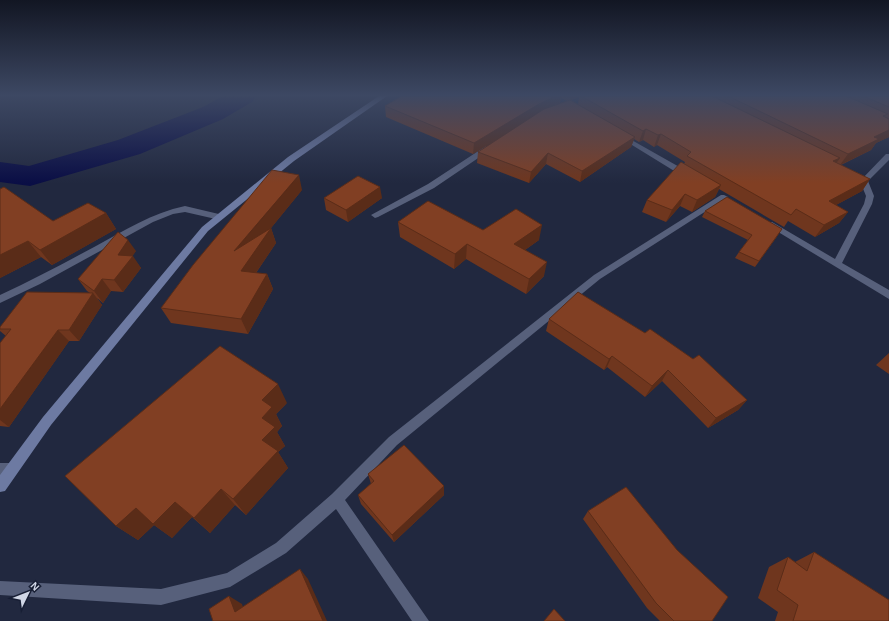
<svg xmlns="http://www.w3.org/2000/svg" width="889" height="621" font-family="'Alegreya Sans',sans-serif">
<rect width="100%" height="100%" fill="#21283f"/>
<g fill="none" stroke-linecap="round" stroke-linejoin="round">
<path fill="#0a0e45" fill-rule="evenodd" d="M 223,96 L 256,96 L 252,102 L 223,119 L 140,154 L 30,186 L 0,182 L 0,162 L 29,166 L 118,140 L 203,107 Z"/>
<path fill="#57607b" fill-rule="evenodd" d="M 621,134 L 690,173 L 691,175 L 690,177 L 684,177 L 619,137 L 618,136 Z
M 486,146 L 493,148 L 434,188 L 378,217 L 375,218 L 371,215 L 428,184 Z
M 886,154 L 889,154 L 889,160 L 868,181 L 874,196 L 872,204 L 842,263 L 889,290 L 889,299 L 765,224 L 766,222 L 772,222 L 835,259 L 864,204 L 866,196 L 860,181 Z
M 721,195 L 724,195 L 728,197 L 600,279 L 397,445 L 345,500 L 429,621 L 412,621 L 336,509 L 286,553 L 230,587 L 161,605 L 0,595 L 0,581 L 161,589 L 227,573 L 276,543 L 332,494 L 389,437 L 594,275 Z
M 185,206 L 223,215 L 224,217 L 220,220 L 185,212 L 173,214 L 153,222 L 40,284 L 0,303 L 0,295 C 33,280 64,263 96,246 C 125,230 152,213 185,206 Z
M 0,463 L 11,463 L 16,465 L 17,469 L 16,473 L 11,475 L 0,475 Z"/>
<path fill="#6d7aa2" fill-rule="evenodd" d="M 379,96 L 387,96 L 294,161 L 208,231 L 51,425 L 5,491 L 0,492 L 0,475 L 43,417 L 202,227 L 288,157 Z"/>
</g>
<path fill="#6f361e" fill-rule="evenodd" d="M 402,96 L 889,96 L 889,137 L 876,143 L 871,150 L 841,165 L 870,179 L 862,191 L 836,205 L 848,212 L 839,223 L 815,237 L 788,221 L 784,227 L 719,189 L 715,197 L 692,212 L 680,206 L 666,222 L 642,212 L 647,200 L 684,164 L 685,162 L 657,145 L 654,147 L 643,140 L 639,142 L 634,139 L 631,147 L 580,182 L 546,164 L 529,183 L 477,163 L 478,152 L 499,138 L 473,154 L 386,117 L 385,106 ZM 579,97 L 578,104 L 571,100 ZM 561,98 L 567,101 L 560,103 Z
M 0,189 L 53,221 L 106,213 L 116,229 L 52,265 L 41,257 L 0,278 Z
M 302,190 L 271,228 L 276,243 L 256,273 L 267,274 L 273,289 L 248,334 L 171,323 L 161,308 Z
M 324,198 L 382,198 L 348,222 L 326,210 Z
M 705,211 L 778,235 L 755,267 L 735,258 L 739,252 L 748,240 L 702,217 Z
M 398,222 L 483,230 L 539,240 L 525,250 L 544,276 L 526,294 L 466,259 L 454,269 L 400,237 Z
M 136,251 L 132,256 L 141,268 L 123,292 L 111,291 L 103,303 L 97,298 L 102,305 L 79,341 L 69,341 L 9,427 L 0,426 L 0,343 L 6,336 L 0,331 L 0,327 L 90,293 L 87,291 L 78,279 Z
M 549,319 L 747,400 L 738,410 L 708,428 L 662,381 L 645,397 L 607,367 L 604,370 L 546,331 Z
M 889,353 L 889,374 L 876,365 Z
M 287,403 L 276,414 L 282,426 L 277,432 L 285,446 L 278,452 L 288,468 L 246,515 L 235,505 L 210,533 L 192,517 L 172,538 L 154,525 L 138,540 L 116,526 Z
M 368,474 L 444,495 L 394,542 L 361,504 L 358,495 L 371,484 Z
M 588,511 L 712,621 L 660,621 L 647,608 L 583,519 Z
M 814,552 L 889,621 L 775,621 L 778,612 L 758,598 L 769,567 L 788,557 L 795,562 Z"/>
<path fill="#5a2c18" d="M 556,96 L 561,96 L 559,105 L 537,115 L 473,154 L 474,143 L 539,104 Z
M 570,96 L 579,96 L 579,97 L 569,101 Z
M 646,129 L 643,140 L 639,142 L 643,131 Z
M 889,130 L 889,137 L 876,143 L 871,150 L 840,165 L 848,154 L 874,137 Z
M 661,134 L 657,145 L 654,147 L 658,135 Z
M 635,137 L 631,147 L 580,182 L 582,171 Z
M 548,153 L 546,164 L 529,183 L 531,172 Z
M 840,158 L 832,169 L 833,161 Z
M 299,175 L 302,190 L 271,228 L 276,243 L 247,286 L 241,271 L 234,251 Z
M 870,179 L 862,191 L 821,213 L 829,201 Z
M 721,185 L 715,197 L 692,212 L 697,200 Z
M 380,187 L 382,198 L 348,222 L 346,210 Z
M 685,194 L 680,206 L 666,222 L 672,210 Z
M 848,212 L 839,223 L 815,237 L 824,225 Z
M 106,213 L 116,229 L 52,265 L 40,250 Z
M 542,225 L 539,240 L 512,259 L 514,244 Z
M 128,240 L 136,251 L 130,260 L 133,256 L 141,268 L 123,292 L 114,280 L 118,255 Z
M 28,241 L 41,257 L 0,278 L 0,255 Z
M 467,244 L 466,259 L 454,269 L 455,254 Z
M 547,262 L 544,276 L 526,294 L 529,279 Z
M 267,274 L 273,289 L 248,334 L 241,319 Z
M 102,279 L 111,291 L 103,303 L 94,291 Z
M 93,293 L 102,305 L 79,341 L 69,330 Z
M 58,330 L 69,341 L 9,427 L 0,420 L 0,409 Z
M 612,356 L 607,367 L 604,370 L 609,359 Z
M 668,370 L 662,381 L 645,397 L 652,386 Z
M 278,384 L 287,403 L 276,414 L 282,426 L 277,432 L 285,446 L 278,452 L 288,468 L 246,515 L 233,499 L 262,440 L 262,400 Z
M 747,400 L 738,410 L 708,428 L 716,418 Z
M 444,486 L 444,495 L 394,542 L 392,535 Z
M 221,489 L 235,505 L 210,533 L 194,518 Z
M 175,502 L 192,517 L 172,538 L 154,525 L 138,540 L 116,526 L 136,508 Z
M 300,569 L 308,579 L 327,621 L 323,621 Z
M 229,596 L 242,604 L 247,620 L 235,612 Z"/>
<path fill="#813f23" stroke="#5a2c18" d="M 402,96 L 556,96 L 539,104 L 474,143 L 385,106 Z
M 581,96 L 712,96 L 840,158 L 833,161 L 870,179 L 829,201 L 848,212 L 824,225 L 796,209 L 791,215 L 687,156 L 691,152 L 661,134 L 658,135 L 646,129 L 643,131 Z
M 728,96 L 846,96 L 888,114 L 883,116 L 889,119 L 889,130 L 874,137 L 879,139 L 848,154 Z
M 863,96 L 889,96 L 889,107 Z
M 570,100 L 635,137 L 582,171 L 548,153 L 531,172 L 478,152 L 544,109 Z
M 681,162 L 721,185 L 697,200 L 685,194 L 672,210 L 647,200 Z
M 272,170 L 299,175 L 234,251 L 271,228 L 241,271 L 267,274 L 241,319 L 161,308 L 193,265 Z
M 358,176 L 380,187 L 346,210 L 324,198 Z
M 4,187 L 53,221 L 88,203 L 106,213 L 40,250 L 28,241 L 0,255 L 0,189 Z
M 727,197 L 782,229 L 759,261 L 739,252 L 752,235 L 705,211 Z
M 428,201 L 483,230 L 516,209 L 542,225 L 514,244 L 547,262 L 529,279 L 467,244 L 455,254 L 398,222 Z
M 118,232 L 128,240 L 118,255 L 133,256 L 114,280 L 102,279 L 94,291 L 78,279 Z
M 27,292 L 93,293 L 69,330 L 58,330 L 0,409 L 0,343 L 11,329 L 0,329 L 0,327 Z
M 578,292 L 645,333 L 650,329 L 693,359 L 699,355 L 747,400 L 716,418 L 668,370 L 652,386 L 612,356 L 609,359 L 549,319 Z
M 220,346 L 278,384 L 262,400 L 272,407 L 262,418 L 275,427 L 262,440 L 278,451 L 233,499 L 221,489 L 194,518 L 175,502 L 153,524 L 136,508 L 116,526 L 65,476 Z
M 404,445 L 444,486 L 392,535 L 358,495 L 374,481 L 368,474 Z
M 626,487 L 677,550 L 728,597 L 712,621 L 674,621 L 656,603 L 588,511 Z
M 814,552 L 889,600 L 889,621 L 793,621 L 798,605 L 777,590 L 788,557 L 807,571 Z
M 300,569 L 323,621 L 213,621 L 209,609 L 229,596 L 235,612 Z
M 554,609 L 565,621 L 544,621 Z"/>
<linearGradient id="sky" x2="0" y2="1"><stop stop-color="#121623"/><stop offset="0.52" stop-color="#3d4863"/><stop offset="1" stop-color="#3d4863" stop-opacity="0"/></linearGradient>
<rect width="889" height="183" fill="url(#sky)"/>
<g transform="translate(28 593) rotate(47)" stroke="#171e34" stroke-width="3" paint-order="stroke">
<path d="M0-3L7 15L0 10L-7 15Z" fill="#d0d6e5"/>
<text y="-6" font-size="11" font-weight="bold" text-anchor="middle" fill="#d0d6e5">N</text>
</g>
</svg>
